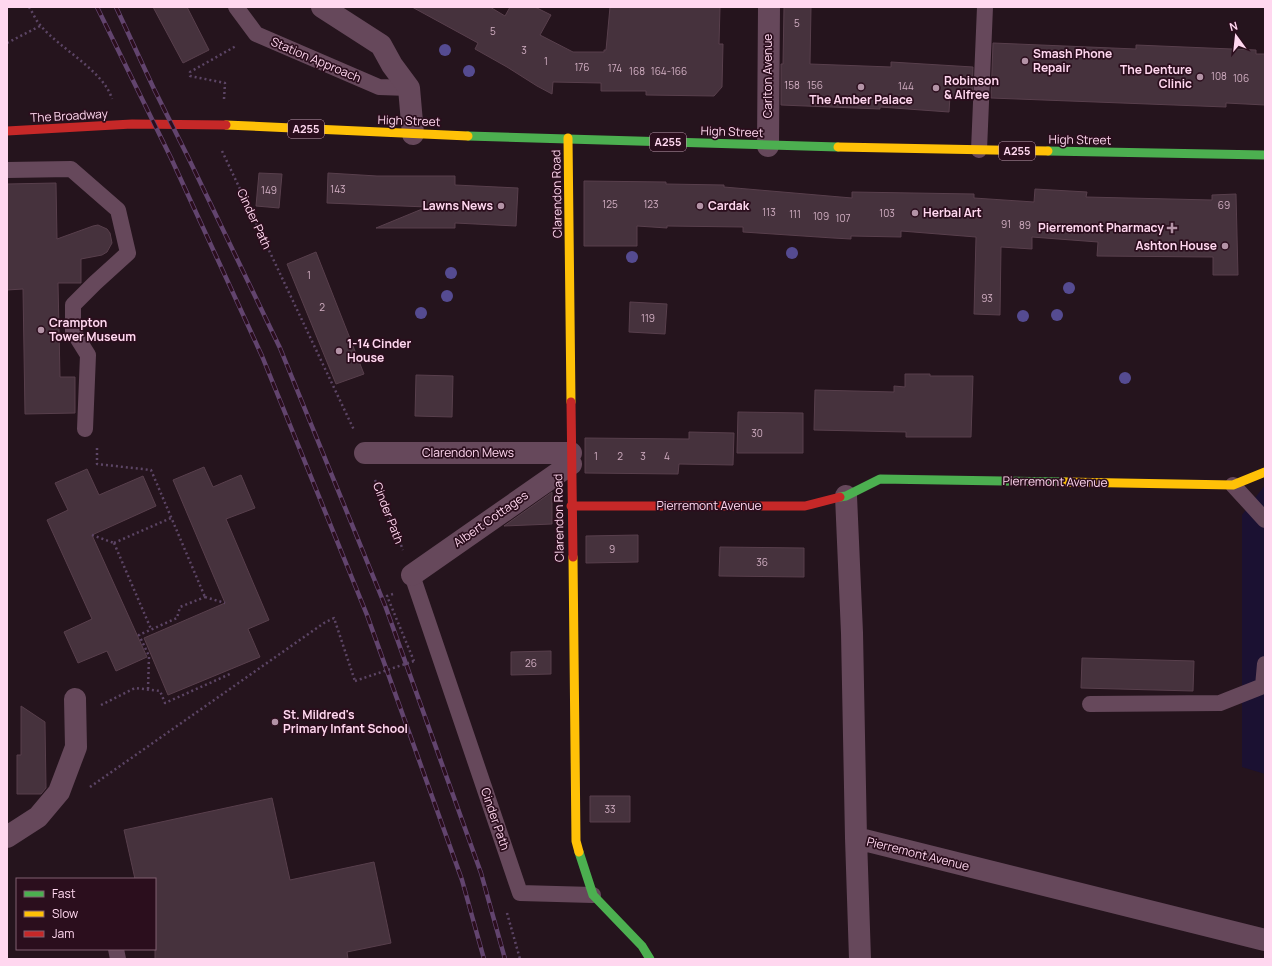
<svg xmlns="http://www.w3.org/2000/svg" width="1272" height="966" font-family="Manrope,sans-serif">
<rect width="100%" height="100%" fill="#25141d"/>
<path fill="#1b1132" d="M 1265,485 L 1265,774 L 1242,767 L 1242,515 Z"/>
<path fill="#46323d" stroke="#583f4c" d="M 153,7 L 187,7 L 209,50 L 183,63 Z
M 412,7 L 490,7 L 505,16 L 510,7 L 535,7 L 551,15 L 540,35 L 573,52 L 604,52 L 604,50 L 606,50 L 610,7 L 720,7 L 719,44 L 723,44 L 722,87 L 714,96 L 646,95 L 646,91 L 601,91 L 601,83 L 553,82 L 552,94 L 537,86 L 507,67 L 475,49 L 478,43 Z
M 784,7 L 811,7 L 810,64 L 891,67 L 891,62 L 973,67 L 972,97 L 950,96 L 949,112 L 880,107 L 880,109 L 781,105 L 781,64 L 783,64 Z
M 993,43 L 1136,49 L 1136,45 L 1256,50 L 1256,54 L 1265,54 L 1265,105 L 1226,103 L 1226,107 L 991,98 Z
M 259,173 L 282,174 L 279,208 L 256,206 Z
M 328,173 L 377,176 L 455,176 L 455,185 L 518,188 L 516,226 L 455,223 L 455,228 L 376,228 L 427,207 L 327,203 Z
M 584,181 L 666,182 L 666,184 L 724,185 L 724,187 L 852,198 L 852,192 L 974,194 L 974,198 L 1034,202 L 1035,189 L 1087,192 L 1086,197 L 1212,200 L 1212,195 L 1236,194 L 1238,275 L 1213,275 L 1213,257 L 1097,256 L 1098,242 L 1032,237 L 1032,249 L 1001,247 L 1000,315 L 974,314 L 976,237 L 901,231 L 901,237 L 851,236 L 851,239 L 833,238 L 743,232 L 743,227 L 667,226 L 667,228 L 637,226 L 637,246 L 584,246 Z
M 56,183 L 57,239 L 93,226 L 98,225 L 107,229 L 110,233 L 112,243 L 107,252 L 102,255 L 81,259 L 81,283 L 58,283 L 60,377 L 75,377 L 75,413 L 25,414 L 23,289 L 7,290 L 7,184 Z
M 316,252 L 364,374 L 336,384 L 287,264 Z
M 630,302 L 667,304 L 665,334 L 629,332 Z
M 905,374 L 930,374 L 930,376 L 973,376 L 971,437 L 906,437 L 906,432 L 814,430 L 815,390 L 894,392 L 894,386 L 905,387 Z
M 416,375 L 453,376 L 452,417 L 415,416 Z
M 738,412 L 803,413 L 803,453 L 737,453 Z
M 689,432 L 734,433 L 733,465 L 679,464 L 678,474 L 585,473 L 585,438 L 689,439 Z
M 204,467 L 213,487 L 241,475 L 255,508 L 226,519 L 269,620 L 248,629 L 260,657 L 168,695 L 144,638 L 225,603 L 173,480 Z
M 87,469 L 99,495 L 143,476 L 156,506 L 92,535 L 147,657 L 116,671 L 107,651 L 78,663 L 64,632 L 92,619 L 47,520 L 68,510 L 55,483 Z
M 552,492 L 552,524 L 504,526 Z
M 638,535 L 638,562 L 586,563 L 586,536 Z
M 720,547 L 804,548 L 804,577 L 719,576 Z
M 551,651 L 551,674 L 511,675 L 511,652 Z
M 1082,658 L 1194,661 L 1193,691 L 1081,688 Z
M 21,706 L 45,722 L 46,788 L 41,794 L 17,794 L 17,755 L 21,755 Z
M 590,796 L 630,796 L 630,822 L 590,822 Z
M 272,798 L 290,880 L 374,862 L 391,943 L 347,952 L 348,959 L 155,959 L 155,879 L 135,879 L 124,830 Z"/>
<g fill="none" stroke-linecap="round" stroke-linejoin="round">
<path stroke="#5c4565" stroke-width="2.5" stroke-dasharray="2 3" stroke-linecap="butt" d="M 29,7 C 33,13 36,21 41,26 C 59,48 104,71 112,99
M 7,43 L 40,26
M 224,99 L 225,83 L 190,76 L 190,72 L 236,46
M 222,151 L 354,430
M 97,448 L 97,464 L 151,470 L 205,597
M 375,480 L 403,550
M 92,535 L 114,543
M 114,543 L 151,629
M 114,543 L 171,518
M 393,594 L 387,596 L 414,661
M 205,597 L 225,603
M 148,689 L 149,656 L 139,635 L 177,618 L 180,607 L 205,597
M 101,705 L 135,688 L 160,691 L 165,703 L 230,674
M 90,787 L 324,623 L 334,618 L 355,681
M 507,913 L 520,959"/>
<path stroke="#66485b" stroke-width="16" d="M 236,7 L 256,34 L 379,87 L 409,88
M 979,150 L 985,7
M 7,170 L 71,169 L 118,210 L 128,253 L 95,283 L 73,305 L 73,331 L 88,355 L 85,429
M 1233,485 L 1265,520
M 412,575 L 520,893 L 593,895
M 1090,704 L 1220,703 L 1263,686 L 1265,664
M 116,949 L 118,959"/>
<path stroke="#66485b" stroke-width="22" d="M 322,7 L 381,45 L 392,65 L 409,88 L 413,134
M 768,146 L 769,7
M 365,453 L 571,453
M 846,496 L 852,633 L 856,838 L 860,959
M 412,575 L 571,464
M 7,837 L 38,817 L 59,792 L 76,747 L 75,699
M 856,838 L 1265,940"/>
<path stroke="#4caf50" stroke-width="9" d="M 468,136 L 838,147
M 1048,151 L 1265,155
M 840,497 L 846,496 L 880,479 L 1065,482
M 579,852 L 593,895 L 642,946 L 650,959"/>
<path stroke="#ffc107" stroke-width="9" d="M 226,125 L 468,136
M 568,138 L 571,402
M 838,147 L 1048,151
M 1065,482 L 1233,485 L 1265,472
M 573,557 L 576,841 L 579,852"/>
<path stroke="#c62828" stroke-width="9" d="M 7,131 L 132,124 L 226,125
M 571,402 L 573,557
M 571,506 L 805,506 L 840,497"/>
<g stroke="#62446e" stroke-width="4.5">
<path id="rail" d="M 97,7 L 171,158 L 262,356 L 367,615 L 462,880 L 484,959
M 116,7 L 154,89 L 188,157 L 280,348 L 386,608 L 481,873 L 505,959"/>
</g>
<use href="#rail" stroke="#2b0e1d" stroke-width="3" stroke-dasharray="9" stroke-linecap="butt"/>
<path stroke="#5c4565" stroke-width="2.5" stroke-dasharray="2 3" stroke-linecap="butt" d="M 355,681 L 414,661"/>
</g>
<g fill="#554b91">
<circle cx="445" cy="50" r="6"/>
<circle cx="469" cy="71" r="6"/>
<circle cx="792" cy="253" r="6"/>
<circle cx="632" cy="257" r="6"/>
<circle cx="451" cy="273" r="6"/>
<circle cx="1069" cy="288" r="6"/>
<circle cx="447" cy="296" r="6"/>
<circle cx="421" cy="313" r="6"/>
<circle cx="1057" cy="315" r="6"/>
<circle cx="1023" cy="316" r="6"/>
<circle cx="1125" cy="378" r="6"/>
</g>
<g fill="#b393a6" stroke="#2b0e1d" stroke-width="1.5">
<circle cx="1025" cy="61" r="4"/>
<circle cx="1200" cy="77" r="4"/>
<circle cx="861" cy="87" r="4"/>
<circle cx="936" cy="88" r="4"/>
<circle cx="501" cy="206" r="4"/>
<circle cx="700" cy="206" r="4"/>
<circle cx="915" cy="213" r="4"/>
<path d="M1170 222h4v4h4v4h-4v4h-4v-4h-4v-4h4z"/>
<circle cx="1225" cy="246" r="4"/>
<circle cx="41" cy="330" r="4"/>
<circle cx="339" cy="351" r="4"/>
<circle cx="275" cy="722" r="4"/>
</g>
<g text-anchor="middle" stroke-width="3.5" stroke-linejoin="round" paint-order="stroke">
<g font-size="10" fill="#d1aec2">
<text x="797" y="27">5</text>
<text x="493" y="35">5</text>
<text x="524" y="54">3</text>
<text x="546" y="65">1</text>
<text x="582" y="71">176</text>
<text x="615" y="72">174</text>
<text x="637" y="75">168</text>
<text x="669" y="75">164-166</text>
<text x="1219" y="80">108</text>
<text x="1241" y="82">106</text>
<text x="792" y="89">158</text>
<text x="815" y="89">156</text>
<text x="906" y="90">144</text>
<text x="338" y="193">143</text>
<text x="269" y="194">149</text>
<text x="610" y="208">125</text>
<text x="651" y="208">123</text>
<text x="1224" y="209">69</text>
<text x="769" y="216">113</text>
<text x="887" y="217">103</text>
<text x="795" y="218">111</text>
<text x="821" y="220">109</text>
<text x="843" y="222">107</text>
<text x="1006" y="228">91</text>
<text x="1025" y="229">89</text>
<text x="309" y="279">1</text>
<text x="987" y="302">93</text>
<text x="322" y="311">2</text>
<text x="648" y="322">119</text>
<text x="757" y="437">30</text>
<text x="596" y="460">1</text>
<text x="620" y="460">2</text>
<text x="643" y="460">3</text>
<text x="667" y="460">4</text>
<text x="612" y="553">9</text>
<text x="762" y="566">36</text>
<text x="531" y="667">26</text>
<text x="610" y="813">33</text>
</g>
<g fill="#2b0e1d" stroke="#bf9bb0" stroke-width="1">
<rect x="288" y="120" width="36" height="18" rx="3"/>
<rect x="650" y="133" width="36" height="18" rx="3"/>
<rect x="999" y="142" width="36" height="18" rx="3"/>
</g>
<g font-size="11" font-weight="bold" fill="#ffd7ef">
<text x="306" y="133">A255</text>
<text x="668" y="146">A255</text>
<text x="1017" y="155">A255</text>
</g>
<g font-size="12" font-weight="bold" fill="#ffd7ef" stroke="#2b0e1d" text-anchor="start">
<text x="1033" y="58">Smash Phone<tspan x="1033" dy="14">Repair</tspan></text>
<text x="1192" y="74" text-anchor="end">The Denture<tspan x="1192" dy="14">Clinic</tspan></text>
<text x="944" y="85">Robinson<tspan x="944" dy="14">&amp; Alfree</tspan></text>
<text x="861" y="104" text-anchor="middle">The Amber Palace</text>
<text x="493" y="210" text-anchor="end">Lawns News</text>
<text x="708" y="210">Cardak</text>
<text x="923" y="217">Herbal Art</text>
<text x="1164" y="232" text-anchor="end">Pierremont Pharmacy</text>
<text x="1217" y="250" text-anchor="end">Ashton House</text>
<text x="49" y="327">Crampton<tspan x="49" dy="14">Tower Museum</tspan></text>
<text x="347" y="348">1-14 Cinder<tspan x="347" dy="14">House</tspan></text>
<text x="283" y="719">St. Mildred's<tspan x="283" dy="14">Primary Infant School</tspan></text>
</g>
<g font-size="12" fill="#ffd7ef" stroke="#2b0e1d">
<text transform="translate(316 60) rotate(23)" y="4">Station Approach</text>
<text transform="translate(768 76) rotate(-90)" y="4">Carlton Avenue</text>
<text transform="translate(69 116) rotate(-3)" y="4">The Broadway</text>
<text transform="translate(409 121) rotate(2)" y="4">High Street</text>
<text transform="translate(732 132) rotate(2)" y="4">High Street</text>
<text transform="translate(1080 140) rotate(1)" y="4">High Street</text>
<text transform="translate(557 194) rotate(-91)" y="4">Clarendon Road</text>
<text transform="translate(254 219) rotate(65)" y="4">Cinder Path</text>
<text x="468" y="457">Clarendon Mews</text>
<text transform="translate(1055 482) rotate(1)" y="4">Pierremont Avenue</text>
<text x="709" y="510">Pierremont Avenue</text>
<text transform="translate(388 513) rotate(69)" y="4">Cinder Path</text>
<text transform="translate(559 518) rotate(-91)" y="4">Clarendon Road</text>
<text transform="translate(491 519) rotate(-35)" y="4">Albert Cottages</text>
<text transform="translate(495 819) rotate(71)" y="4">Cinder Path</text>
<text transform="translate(918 854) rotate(14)" y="4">Pierremont Avenue</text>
</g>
</g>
<rect width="1272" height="966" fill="none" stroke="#ffd7ef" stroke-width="16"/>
<rect x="16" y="878" width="140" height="72" fill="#2b0e1d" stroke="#805e71"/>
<rect x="24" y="891" width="20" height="6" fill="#4caf50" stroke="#805e71"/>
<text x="52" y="898" font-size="12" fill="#ffd7ef">Fast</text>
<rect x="24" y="911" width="20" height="6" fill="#ffc107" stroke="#805e71"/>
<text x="52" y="918" font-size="12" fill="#ffd7ef">Slow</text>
<rect x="24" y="931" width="20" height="6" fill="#c62828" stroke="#805e71"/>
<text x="52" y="938" font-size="12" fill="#ffd7ef">Jam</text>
<g transform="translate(1236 36) rotate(345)" stroke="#2b0e1d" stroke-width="3" paint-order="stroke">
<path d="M0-3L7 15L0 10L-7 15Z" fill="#ffd7ef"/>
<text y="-6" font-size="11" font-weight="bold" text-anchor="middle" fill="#ffd7ef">N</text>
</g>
</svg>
